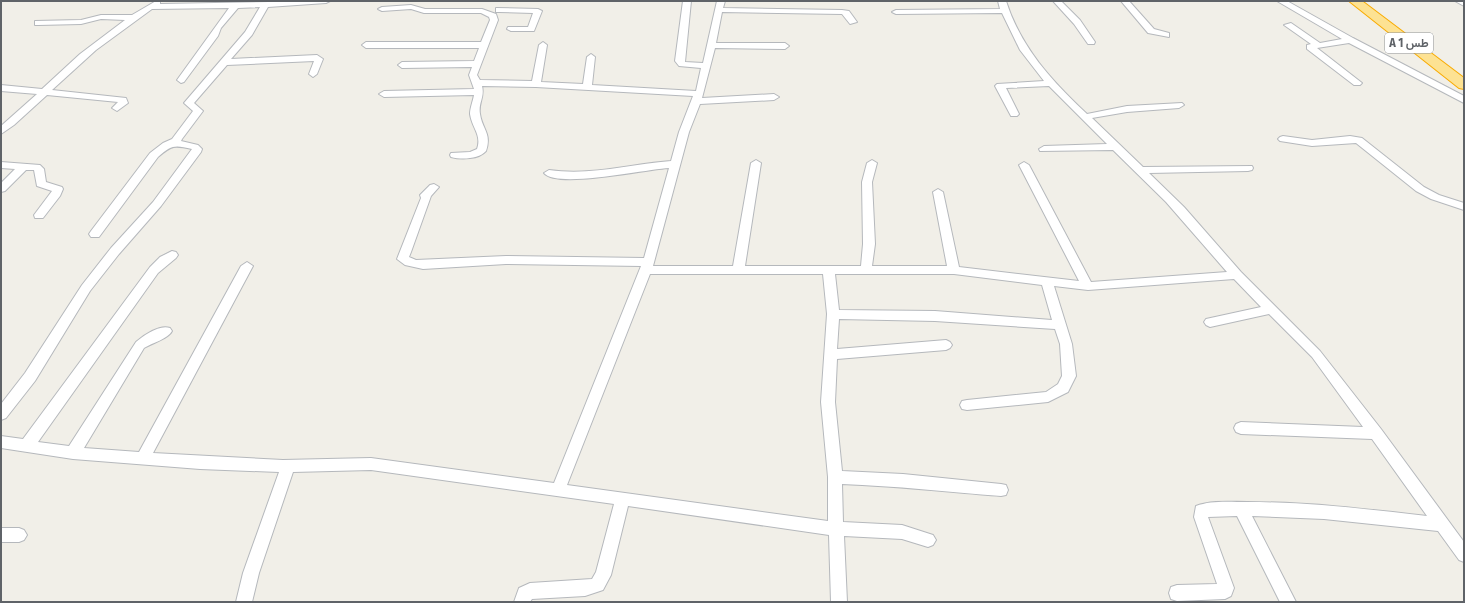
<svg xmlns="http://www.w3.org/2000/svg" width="1465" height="603" font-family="'Fira Sans Condensed',Vazirmatn,sans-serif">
<rect width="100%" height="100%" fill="#f1efe8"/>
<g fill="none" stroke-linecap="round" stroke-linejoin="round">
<g stroke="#b5b8bc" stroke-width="2">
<path id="minor" d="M 156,1 L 160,1 L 160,4 L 330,1 L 326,3 L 268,7 L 252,35 L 231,59 L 317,55 L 323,59 L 317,74 L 313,77 L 309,74 L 314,61 L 227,65 L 194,103 L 203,111 L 182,139 L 181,141 L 198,145 L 202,149 L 201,152 L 161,206 L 119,254 L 90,291 L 35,381 L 6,418 L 1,420 L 1,404 L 25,373 L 82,285 L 111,248 L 153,202 L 192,149 C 174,145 172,145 158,157 L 99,237 L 91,237 L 89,234 L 91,231 L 150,153 L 163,143 L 172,139 L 193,111 L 184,103 L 245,32 L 260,7 L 238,8 L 221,28 L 218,36 L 184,82 L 181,83 L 177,80 L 229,8 L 152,9 L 96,50 L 52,90 L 126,98 L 128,103 L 117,111 L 112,108 L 118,102 L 47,95 L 14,125 L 1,134 L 1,126 L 37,94 L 1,91 L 1,85 L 42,89 L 80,54 L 125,20 L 101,19 L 81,24 L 38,25 L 35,25 L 35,21 L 81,20 L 101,15 L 132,15 Z
M 683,1 L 691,1 L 685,62 L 703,63 L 717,1 L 725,1 L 723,8 L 842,10 L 849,11 L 857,22 L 850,24 L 842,14 L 722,12 L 716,43 L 785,43 L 789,46 L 785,49 L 715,48 L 702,98 L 774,94 L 779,97 L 774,100 L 700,104 L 689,132 L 653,266 L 733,266 L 751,163 L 756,160 L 761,163 L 745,266 L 861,266 L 863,244 L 862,182 L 867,163 L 872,160 L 877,163 L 872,182 L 875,244 L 872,266 L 947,266 L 933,192 L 938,189 L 943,192 L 959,267 L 1079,281 L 1019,165 L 1024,162 L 1029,165 L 1091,282 L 1227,272 L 1166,202 L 1113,150 L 1040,151 L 1039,149 L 1044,146 L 1107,144 L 1049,86 L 1006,88 L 1019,114 L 1017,116 L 1011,116 L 995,86 L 997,84 L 1044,81 L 1020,50 L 1002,13 L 896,14 L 892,12 L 896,10 L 1000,9 L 998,1 L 1006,1 C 1021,48 1052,81 1087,114 L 1127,106 L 1182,103 L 1184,105 L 1179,108 L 1127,112 L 1092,118 L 1143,167 L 1252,166 L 1253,168 L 1252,170 L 1248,171 L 1149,173 L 1184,207 L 1241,272 L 1320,351 L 1381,429 L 1464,542 L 1464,562 L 1459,560 L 1438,531 L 1324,519 L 1252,516 L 1296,602 L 1280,602 L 1237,516 L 1208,517 L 1234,588 L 1231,596 L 1225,599 L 1177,601 L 1171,599 L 1169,593 L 1171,587 L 1177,585 L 1217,584 L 1194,517 L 1196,506 C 1211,500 1231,502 1247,502 C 1307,502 1367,509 1427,516 L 1372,439 L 1241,434 L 1236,432 L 1234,428 L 1236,424 L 1241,422 L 1363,427 L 1312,357 L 1269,314 L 1210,327 L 1206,325 L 1204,322 L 1206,319 L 1261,307 L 1234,279 L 1088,290 L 1054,286 L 1072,344 L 1076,376 L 1068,392 L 1048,402 L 967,410 L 962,409 L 960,405 L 962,401 L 967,400 L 1046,392 L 1058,384 L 1062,376 L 1060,344 L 1055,329 L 935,321 L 839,319 L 837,349 L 946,340 L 950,342 L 952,345 L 950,348 L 946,350 L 837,359 L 835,402 L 842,471 L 903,474 L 1001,484 L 1006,485 L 1008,490 L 1006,495 L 1001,496 C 948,492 896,486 842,484 L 843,522 L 902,525 L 933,535 L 936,540 L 933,545 L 928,547 L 902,539 L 844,536 L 847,602 L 831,602 L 829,535 L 628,506 L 611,575 L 603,590 L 585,596 L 532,599 L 530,602 L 514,602 L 519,588 L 530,583 L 592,579 L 596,572 L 614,504 L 371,470 L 293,472 L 259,573 L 252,602 L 236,602 L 243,573 L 279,472 L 200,469 L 73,459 L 1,448 L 1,436 L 23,439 L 150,267 L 160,257 L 172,251 L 176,252 L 178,255 L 176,258 L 158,273 L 38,442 L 69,446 L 136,342 C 144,335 160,324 170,328 L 172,331 C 168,339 152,343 144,348 L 84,448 L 139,452 L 241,266 L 247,262 L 253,266 L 153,453 L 283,460 L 371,458 L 554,483 L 641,266 L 506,264 L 423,269 L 405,265 L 397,259 L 421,198 L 420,195 L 430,185 L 434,184 L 439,187 L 431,196 L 411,252 L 409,257 L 416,260 L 506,256 L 644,258 L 669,168 C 647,169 557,189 544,173 L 549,170 C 592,176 629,164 671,161 L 679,132 L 693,96 L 536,87 L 482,86 C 485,97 478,103 480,114 C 482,129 492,133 486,151 C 479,159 462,160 451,157 L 450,155 L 451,153 L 470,152 L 477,149 C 482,135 472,128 470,114 C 470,108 473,101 474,95 L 384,97 L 379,94 L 384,91 L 474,89 L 469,75 L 472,67 L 402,68 L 398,65 L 402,62 L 474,61 L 479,48 L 366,48 L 362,45 L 366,42 L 481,42 L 490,20 L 489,17 L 481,13 L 424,13 L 411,9 L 382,11 L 378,9 L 382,7 L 411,5 L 425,9 L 482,9 L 496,14 L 498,20 L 477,75 L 480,80 L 532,81 L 539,45 L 543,42 L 547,45 L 541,82 L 583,84 L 587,57 L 591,54 L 595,57 L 592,85 L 696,91 L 701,68 L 679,66 L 675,61 ZM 650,274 L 823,274 L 827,314 L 821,402 L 828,477 L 828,521 L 567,485 ZM 835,274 L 954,274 L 1042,285 L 1052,320 L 935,311 L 839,310 Z
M 1053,1 L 1061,1 L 1080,20 L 1095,42 L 1094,44 L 1088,44 L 1074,24 Z
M 1121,1 L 1129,1 L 1154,29 L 1169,33 L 1169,37 L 1148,33 Z
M 1277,1 L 1287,1 L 1353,38 L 1464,96 L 1464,103 L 1349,43 L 1317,48 L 1362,83 L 1360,85 L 1354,85 L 1307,49 L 1307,45 L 1311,44 L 1284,25 L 1291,23 L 1320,43 L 1342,39 Z
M 1455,1 L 1464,1 L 1464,6 Z
M 496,8 L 538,9 L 542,11 L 534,31 L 511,31 L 507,29 L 508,27 L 528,27 L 533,13 L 499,12 L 496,12 Z
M 1283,136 L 1312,140 L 1350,136 L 1362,138 L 1424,187 L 1439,195 L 1464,203 L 1464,210 L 1431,199 L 1416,191 L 1356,143 L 1312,146 L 1280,141 L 1278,139 L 1280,137 Z
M 1,162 L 40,165 L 44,169 L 46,182 L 62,187 L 63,189 L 60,196 L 43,218 L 35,218 L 34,215 L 52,191 L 37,186 L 34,170 L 26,170 L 5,191 L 1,192 L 1,183 L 15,169 L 1,168 Z
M 1,528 L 19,528 L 24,530 L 27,535 L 24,540 L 19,542 L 1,542 Z"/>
</g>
<g stroke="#f9ab00" stroke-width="2">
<path id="highway" d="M 1349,1 L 1362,1 L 1464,78 L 1464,89 L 1459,88 Z"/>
</g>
<use href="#minor" fill="#fff" fill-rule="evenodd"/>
<use href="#highway" fill="#fde293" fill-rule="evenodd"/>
</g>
<g text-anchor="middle" stroke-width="4" stroke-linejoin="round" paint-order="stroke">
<rect fill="#fff" stroke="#8f9295" stroke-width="1" x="1385" y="33" width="48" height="20" rx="3"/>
<g font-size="12" font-weight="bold" fill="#5f6368">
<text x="1409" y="47">A 1 طس</text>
</g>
</g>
<rect width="1465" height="603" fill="none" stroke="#5f6368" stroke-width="4"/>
</svg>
